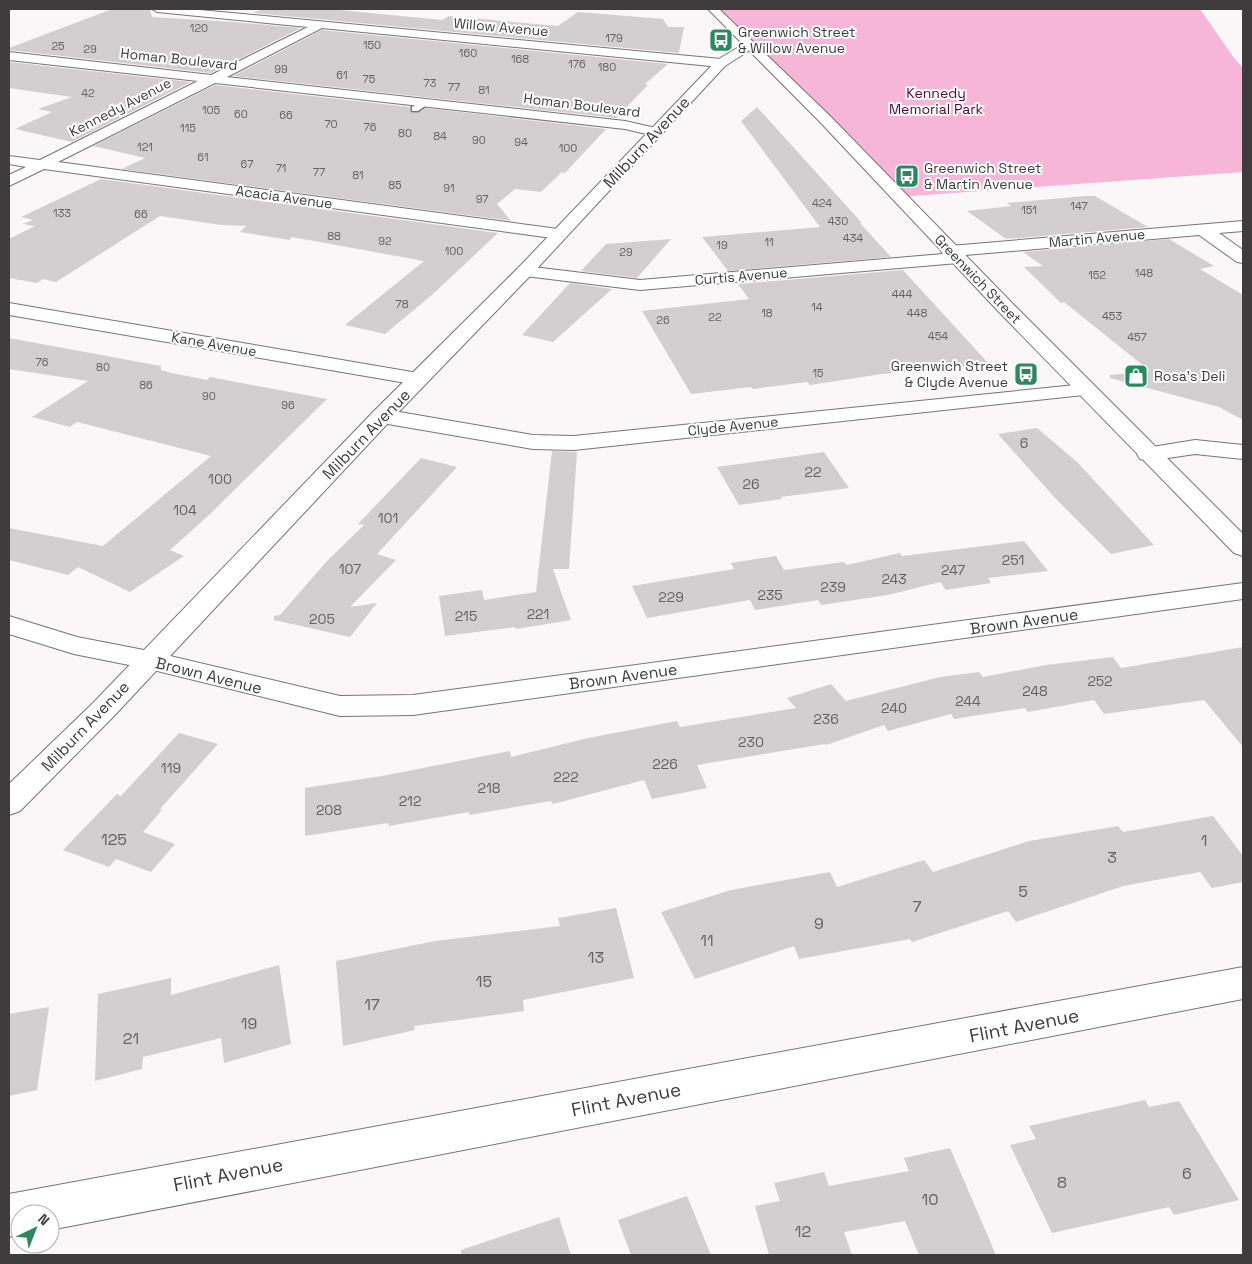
<svg xmlns="http://www.w3.org/2000/svg" width="1252" height="1264" font-family="'Space Grotesk',sans-serif">
<rect width="100%" height="100%" fill="#fbf7f9"/>
<path fill="#f7b5d7" d="M 713,9 L 1200,9 L 1234,58 L 1243,68 L 1243,172 L 899,197 Z"/>
<path fill="#d3cfd1" d="M 112,9 L 150,9 L 152,17 L 234,22 L 301,28 L 211,73 L 9,50 L 9,48 Z
M 263,9 L 330,9 L 442,20 L 449,16 L 558,26 L 578,12 L 663,19 L 668,27 L 684,27 L 679,53 L 253,13 Z
M 322,30 L 668,64 L 645,84 L 648,85 L 616,118 L 233,76 Z
M 9,62 L 191,82 L 72,142 L 15,129 L 52,112 L 38,109 L 72,97 L 9,88 Z
M 215,85 L 410,107 L 412,113 L 419,112 L 425,108 L 606,129 L 565,173 L 562,172 L 541,192 L 515,189 L 497,204 L 511,221 L 122,169 L 145,158 L 93,146 Z
M 757,107 L 862,223 L 860,223 L 891,257 L 728,271 L 702,237 L 820,227 L 741,121 Z
M 101,179 L 498,233 L 433,294 L 385,334 L 345,325 L 424,261 L 292,237 L 289,240 L 240,232 L 246,226 L 221,225 L 160,216 L 56,282 L 43,279 L 37,283 L 9,278 L 9,239 L 35,226 L 23,224 L 33,220 L 21,217 Z
M 1085,196 L 1095,196 L 1148,227 L 1006,239 L 967,211 L 1011,206 L 1007,203 Z
M 671,239 L 637,278 L 581,271 L 606,244 Z
M 1169,239 L 1214,266 L 1200,269 L 1243,295 L 1243,420 L 1219,407 L 1110,378 L 1110,375 L 1150,371 L 1064,302 L 1061,303 L 1024,267 L 1043,266 L 1023,252 Z
M 903,270 L 989,364 L 882,374 L 810,385 L 807,382 L 753,389 L 751,387 L 691,394 L 642,311 L 749,299 L 738,284 Z
M 570,283 L 612,289 L 553,342 L 522,335 Z
M 9,338 L 161,366 L 161,370 L 172,373 L 207,380 L 210,377 L 327,399 L 208,516 L 170,550 L 184,556 L 130,592 L 78,567 L 68,575 L 9,560 L 9,528 L 103,546 L 211,456 L 77,422 L 70,427 L 32,417 L 88,381 L 9,369 Z
M 1037,428 L 1077,462 L 1154,545 L 1111,554 L 1056,499 L 998,434 Z
M 552,451 L 577,452 L 569,569 L 553,569 L 571,620 L 516,629 L 515,627 L 445,636 L 439,596 L 482,590 L 484,600 L 536,592 Z
M 824,452 L 849,488 L 781,497 L 782,499 L 739,505 L 717,467 Z
M 421,458 L 457,467 L 377,554 L 396,560 L 350,607 L 377,603 L 350,637 L 274,620 L 274,616 L 280,615 L 327,561 L 364,525 L 358,524 Z
M 1024,541 L 1048,571 L 988,578 L 991,583 L 946,590 L 940,582 L 888,595 L 821,605 L 818,600 L 755,610 L 750,600 L 647,618 L 632,586 L 734,569 L 731,563 L 776,556 L 784,570 L 844,562 L 847,565 L 900,553 L 902,556 Z
M 1243,647 L 1243,747 L 1204,700 L 1104,714 L 1094,700 L 1028,712 L 1025,708 L 954,719 L 951,714 L 888,731 L 884,725 L 826,745 L 825,744 L 697,765 L 707,788 L 652,799 L 644,780 L 553,804 L 551,801 L 469,815 L 469,812 L 389,826 L 388,823 L 305,836 L 305,788 L 382,776 L 510,751 L 511,757 L 588,738 L 677,721 L 680,727 L 796,708 L 787,698 L 831,684 L 846,701 L 940,677 L 979,672 L 983,677 L 1046,665 L 1113,657 L 1121,668 Z
M 179,733 L 218,744 L 160,809 L 162,810 L 143,832 L 175,844 L 151,872 L 116,859 L 109,867 L 63,850 L 117,794 L 121,796 Z
M 1213,816 L 1243,856 L 1243,882 L 1212,888 L 1200,872 L 1123,886 L 1016,922 L 1008,911 L 912,942 L 910,939 L 799,959 L 794,946 L 695,979 L 661,912 L 731,890 L 830,872 L 837,887 L 924,860 L 933,872 L 1029,841 L 1118,826 L 1123,832 Z
M 616,908 L 634,978 L 523,1000 L 524,1011 L 414,1026 L 415,1030 L 343,1046 L 336,961 L 435,941 L 560,926 L 558,918 Z
M 279,965 L 291,1044 L 224,1063 L 221,1038 L 143,1057 L 142,1069 L 95,1081 L 98,994 L 171,978 L 171,995 Z
M 49,1007 L 37,1090 L 9,1096 L 9,1014 Z
M 1145,1100 L 1149,1107 L 1179,1101 L 1239,1200 L 1174,1215 L 1169,1207 L 1052,1233 L 1010,1145 L 1036,1139 L 1029,1126 Z
M 950,1148 L 996,1255 L 919,1255 L 905,1221 L 844,1232 L 852,1255 L 769,1255 L 755,1206 L 780,1201 L 774,1183 L 824,1172 L 829,1186 L 909,1171 L 904,1158 Z
M 687,1196 L 711,1255 L 631,1255 L 618,1220 Z
M 559,1217 L 571,1255 L 461,1255 L 461,1250 Z"/>
<g fill="none" stroke-linecap="round" stroke-linejoin="round">
<g stroke="#787476" stroke-width="3">
<path id="service" d="M 423,100 L 430,102 L 418,111 L 412,111 L 412,107 Z"/>
</g>
<g stroke="#787476" stroke-width="2">
<path id="minor" d="M 152,9 L 189,9 L 721,59 L 727,63 L 721,67 L 322,28 L 227,77 L 625,121 L 660,129 L 662,132 L 660,135 L 655,136 L 625,129 L 215,83 L 58,162 L 565,230 L 567,234 L 565,238 L 559,239 L 44,169 L 9,186 L 9,175 L 26,167 L 9,164 L 9,156 L 40,160 L 198,81 L 9,60 L 9,52 L 211,75 L 308,27 L 157,12 Z
M 1243,221 L 1243,231 L 1219,233 L 1243,250 L 1243,263 L 1237,262 L 1199,235 L 965,255 L 967,258 L 964,262 L 958,263 L 640,290 L 525,276 L 519,275 L 516,271 L 519,267 L 525,266 L 640,280 L 943,254 L 941,251 L 944,247 L 950,246 Z
M 9,303 L 418,373 L 425,375 L 428,379 L 425,383 L 418,385 L 9,315 Z
M 1086,384 L 1093,386 L 1097,390 L 1093,394 L 574,450 L 533,449 L 382,423 L 374,421 L 371,416 L 374,411 L 382,409 L 533,435 L 574,436 Z
M 1195,440 L 1243,445 L 1243,459 L 1195,454 L 1148,461 L 1140,459 L 1137,454 L 1140,449 Z
M 1243,583 L 1243,599 L 413,715 L 340,716 L 149,669 L 74,654 L 9,634 L 9,616 L 77,637 L 149,651 L 340,696 L 413,695 Z
M 1243,967 L 1243,999 L 50,1230 L 50,1214 L 20,1214 L 20,1235 L 9,1237 L 9,1194 Z"/>
</g>
<g stroke="#787476" stroke-width="2">
<path id="tertiary" d="M 749,41 L 753,42 L 755,45 L 753,48 L 725,66 L 531,275 L 390,421 L 113,717 L 20,811 L 9,815 L 9,784 L 93,703 L 374,411 L 519,267 L 717,60 Z"/>
</g>
<g stroke="#787476" stroke-width="2">
<path id="primary" d="M 708,9 L 719,9 L 830,116 L 1013,304 L 1243,534 L 1243,556 L 1234,553 L 999,312 L 820,122 Z"/>
</g>
<use href="#service" fill="#fff" fill-rule="evenodd"/>
<use href="#minor" fill="#fff" fill-rule="evenodd"/>
<use href="#tertiary" fill="#fff" fill-rule="evenodd"/>
<use href="#primary" fill="#fff" fill-rule="evenodd"/>
</g>
<defs>
<g id="bus-square" transform="scale(1.25)"><rect x="-9" y="-9" width="18" height="18" rx="4" fill="#2c885e" stroke="#fff"/><path d="M-5-6H5V4H4V6H2V4H-2V6H-4V4H-5ZM-3.5-4V0h7V-4ZM-3.5 1.2v1.5H-2V1.2ZM2 1.2v1.5H3.5V1.2Z" fill="#fff"/></g>
<g id="shop-square" transform="scale(1.25)"><rect x="-9" y="-9" width="18" height="18" rx="4" fill="#2c885e" stroke="#fff"/><path d="M-5-2.5h2.3a2.7 3.5 0 0 1 5.4 0H5L5.5 6h-11ZM-1.5-2.5h3a1.5 2.3 0 0 0-3 0Z" fill="#fff"/></g>
</defs>
<g fill-rule="evenodd">
<use href="#bus-square" x="721" y="40"/>
<use href="#bus-square" x="907" y="176"/>
<use href="#bus-square" x="1026" y="374"/>
<use href="#shop-square" x="1136" y="376"/>
</g>
<g text-anchor="middle" stroke-width="4" stroke-linejoin="round" paint-order="stroke">
<g font-size="11" fill="#636162">
<text x="199" y="32">120</text>
<text x="614" y="42">179</text>
<text x="372" y="49">150</text>
<text x="58" y="50">25</text>
<text x="90" y="53">29</text>
<text x="468" y="57">160</text>
<text x="520" y="63">168</text>
<text x="577" y="68">176</text>
<text x="607" y="71">180</text>
<text x="281" y="73">99</text>
<text x="342" y="79">61</text>
<text x="369" y="83">75</text>
<text x="430" y="87">73</text>
<text x="454" y="91">77</text>
<text x="484" y="94">81</text>
<text x="88" y="97">42</text>
<text x="211" y="114">105</text>
<text x="241" y="118">60</text>
<text x="286" y="119">66</text>
<text x="331" y="128">70</text>
<text x="370" y="131">76</text>
<text x="188" y="132">115</text>
<text x="405" y="137">80</text>
<text x="440" y="140">84</text>
<text x="479" y="144">90</text>
<text x="521" y="146">94</text>
<text x="145" y="151">121</text>
<text x="568" y="152">100</text>
<text x="203" y="161">61</text>
<text x="247" y="168">67</text>
<text x="281" y="172">71</text>
<text x="319" y="176">77</text>
<text x="358" y="179">81</text>
<text x="395" y="189">85</text>
<text x="449" y="192">91</text>
<text x="482" y="203">97</text>
<text x="822" y="207">424</text>
<text x="1079" y="210">147</text>
<text x="1029" y="214">151</text>
<text x="62" y="217">133</text>
<text x="141" y="218">66</text>
<text x="838" y="225">430</text>
<text x="334" y="240">88</text>
<text x="853" y="242">434</text>
<text x="385" y="245">92</text>
<text x="769" y="246">11</text>
<text x="722" y="249">19</text>
<text x="454" y="255">100</text>
<text x="626" y="256">29</text>
<text x="1144" y="277">148</text>
<text x="1097" y="279">152</text>
<text x="902" y="298">444</text>
<text x="402" y="308">78</text>
<text x="817" y="311">14</text>
<text x="767" y="317">18</text>
<text x="917" y="317">448</text>
<text x="1112" y="320">453</text>
<text x="715" y="321">22</text>
<text x="663" y="324">26</text>
<text x="938" y="340">454</text>
<text x="1137" y="341">457</text>
<text x="42" y="366">76</text>
<text x="103" y="371">80</text>
<text x="818" y="377">15</text>
<text x="146" y="389">86</text>
<text x="209" y="400">90</text>
<text x="288" y="409">96</text>
</g>
<g font-size="14" fill="#3e3c3d" stroke="#fff">
<text transform="translate(501 27) rotate(5)" y="5">Willow Avenue</text>
<text transform="translate(179 59) rotate(6)" y="5">Homan Boulevard</text>
<text transform="translate(582 105) rotate(7)" y="5">Homan Boulevard</text>
<text transform="translate(120 107) rotate(-27)" y="5">Kennedy Avenue</text>
<text transform="translate(284 197) rotate(8)" y="5">Acacia Avenue</text>
<text transform="translate(1097 238) rotate(-5)" y="5">Martin Avenue</text>
<text transform="translate(741 276) rotate(-5)" y="5">Curtis Avenue</text>
<text transform="translate(978 279) rotate(46)" y="5">Greenwich Street</text>
<text transform="translate(214 344) rotate(10)" y="5">Kane Avenue</text>
<text transform="translate(733 426) rotate(-6)" y="5">Clyde Avenue</text>
</g>
<g font-size="14" fill="#3e3c3d" stroke="#fff" text-anchor="start">
<text x="738" y="37">Greenwich Street<tspan x="738" dy="16">&amp; Willow Avenue</tspan></text>
<text x="924" y="173">Greenwich Street<tspan x="924" dy="16">&amp; Martin Avenue</tspan></text>
<text x="1008" y="371" text-anchor="end">Greenwich Street<tspan x="1008" dy="16">&amp; Clyde Avenue</tspan></text>
<text x="1154" y="381">Rosa's Deli</text>
</g>
<g font-size="14" fill="#520838" stroke="#fff">
<text x="936" y="98">Kennedy<tspan x="936" dy="16">Memorial Park</tspan></text>
</g>
<g font-size="14" fill="#636162">
<text x="1024" y="448">6</text>
<text x="813" y="477">22</text>
<text x="220" y="484">100</text>
<text x="751" y="489">26</text>
<text x="185" y="515">104</text>
<text x="388" y="523">101</text>
<text x="1013" y="565">251</text>
<text x="350" y="574">107</text>
<text x="953" y="575">247</text>
<text x="894" y="584">243</text>
<text x="833" y="592">239</text>
<text x="770" y="600">235</text>
<text x="671" y="602">229</text>
<text x="538" y="619">221</text>
<text x="466" y="621">215</text>
<text x="322" y="624">205</text>
<text x="1100" y="686">252</text>
<text x="1035" y="696">248</text>
<text x="968" y="706">244</text>
<text x="894" y="713">240</text>
<text x="826" y="724">236</text>
<text x="751" y="747">230</text>
<text x="665" y="769">226</text>
<text x="171" y="773">119</text>
<text x="566" y="782">222</text>
<text x="489" y="793">218</text>
<text x="410" y="806">212</text>
<text x="329" y="815">208</text>
</g>
<g font-size="16" fill="#3e3c3d" stroke="#fff">
<text transform="translate(646 142) rotate(-47)" y="6">Milburn Avenue</text>
<text transform="translate(366 434) rotate(-46)" y="6">Milburn Avenue</text>
<text transform="translate(1024 621) rotate(-8)" y="6">Brown Avenue</text>
<text transform="translate(209 675) rotate(14)" y="6">Brown Avenue</text>
<text transform="translate(623 676) rotate(-8)" y="6">Brown Avenue</text>
<text transform="translate(85 726) rotate(-46)" y="6">Milburn Avenue</text>
</g>
<g font-size="16" fill="#636162">
<text x="114" y="845">125</text>
<text x="1204" y="846">1</text>
<text x="1112" y="863">3</text>
<text x="1023" y="897">5</text>
<text x="917" y="912">7</text>
<text x="819" y="929">9</text>
<text x="707" y="946">11</text>
<text x="596" y="963">13</text>
<text x="484" y="987">15</text>
<text x="372" y="1010">17</text>
<text x="249" y="1029">19</text>
<text x="131" y="1044">21</text>
<text x="1187" y="1179">6</text>
<text x="1062" y="1188">8</text>
<text x="930" y="1205">10</text>
<text x="803" y="1237">12</text>
</g>
<g font-size="19" fill="#3e3c3d" stroke="#fff">
<text transform="translate(1024 1025) rotate(-11)" y="7">Flint Avenue</text>
<text transform="translate(626 1099) rotate(-11)" y="7">Flint Avenue</text>
<text transform="translate(228 1174) rotate(-11)" y="7">Flint Avenue</text>
</g>
</g>
<rect width="1252" height="1264" fill="none" stroke="#3e3c3d" stroke-width="20"/>
<g transform="translate(35 1229) rotate(43)"><circle r="24" fill="#ffffff" stroke="#b2b1b1"/>
<path d="M0-4L9 19L0 12L-9 19Z" fill="#2c885e"/>
<text y="-8" font-size="14" font-weight="bold" text-anchor="middle" fill="#3e3c3d">N</text>
</g>
</svg>
